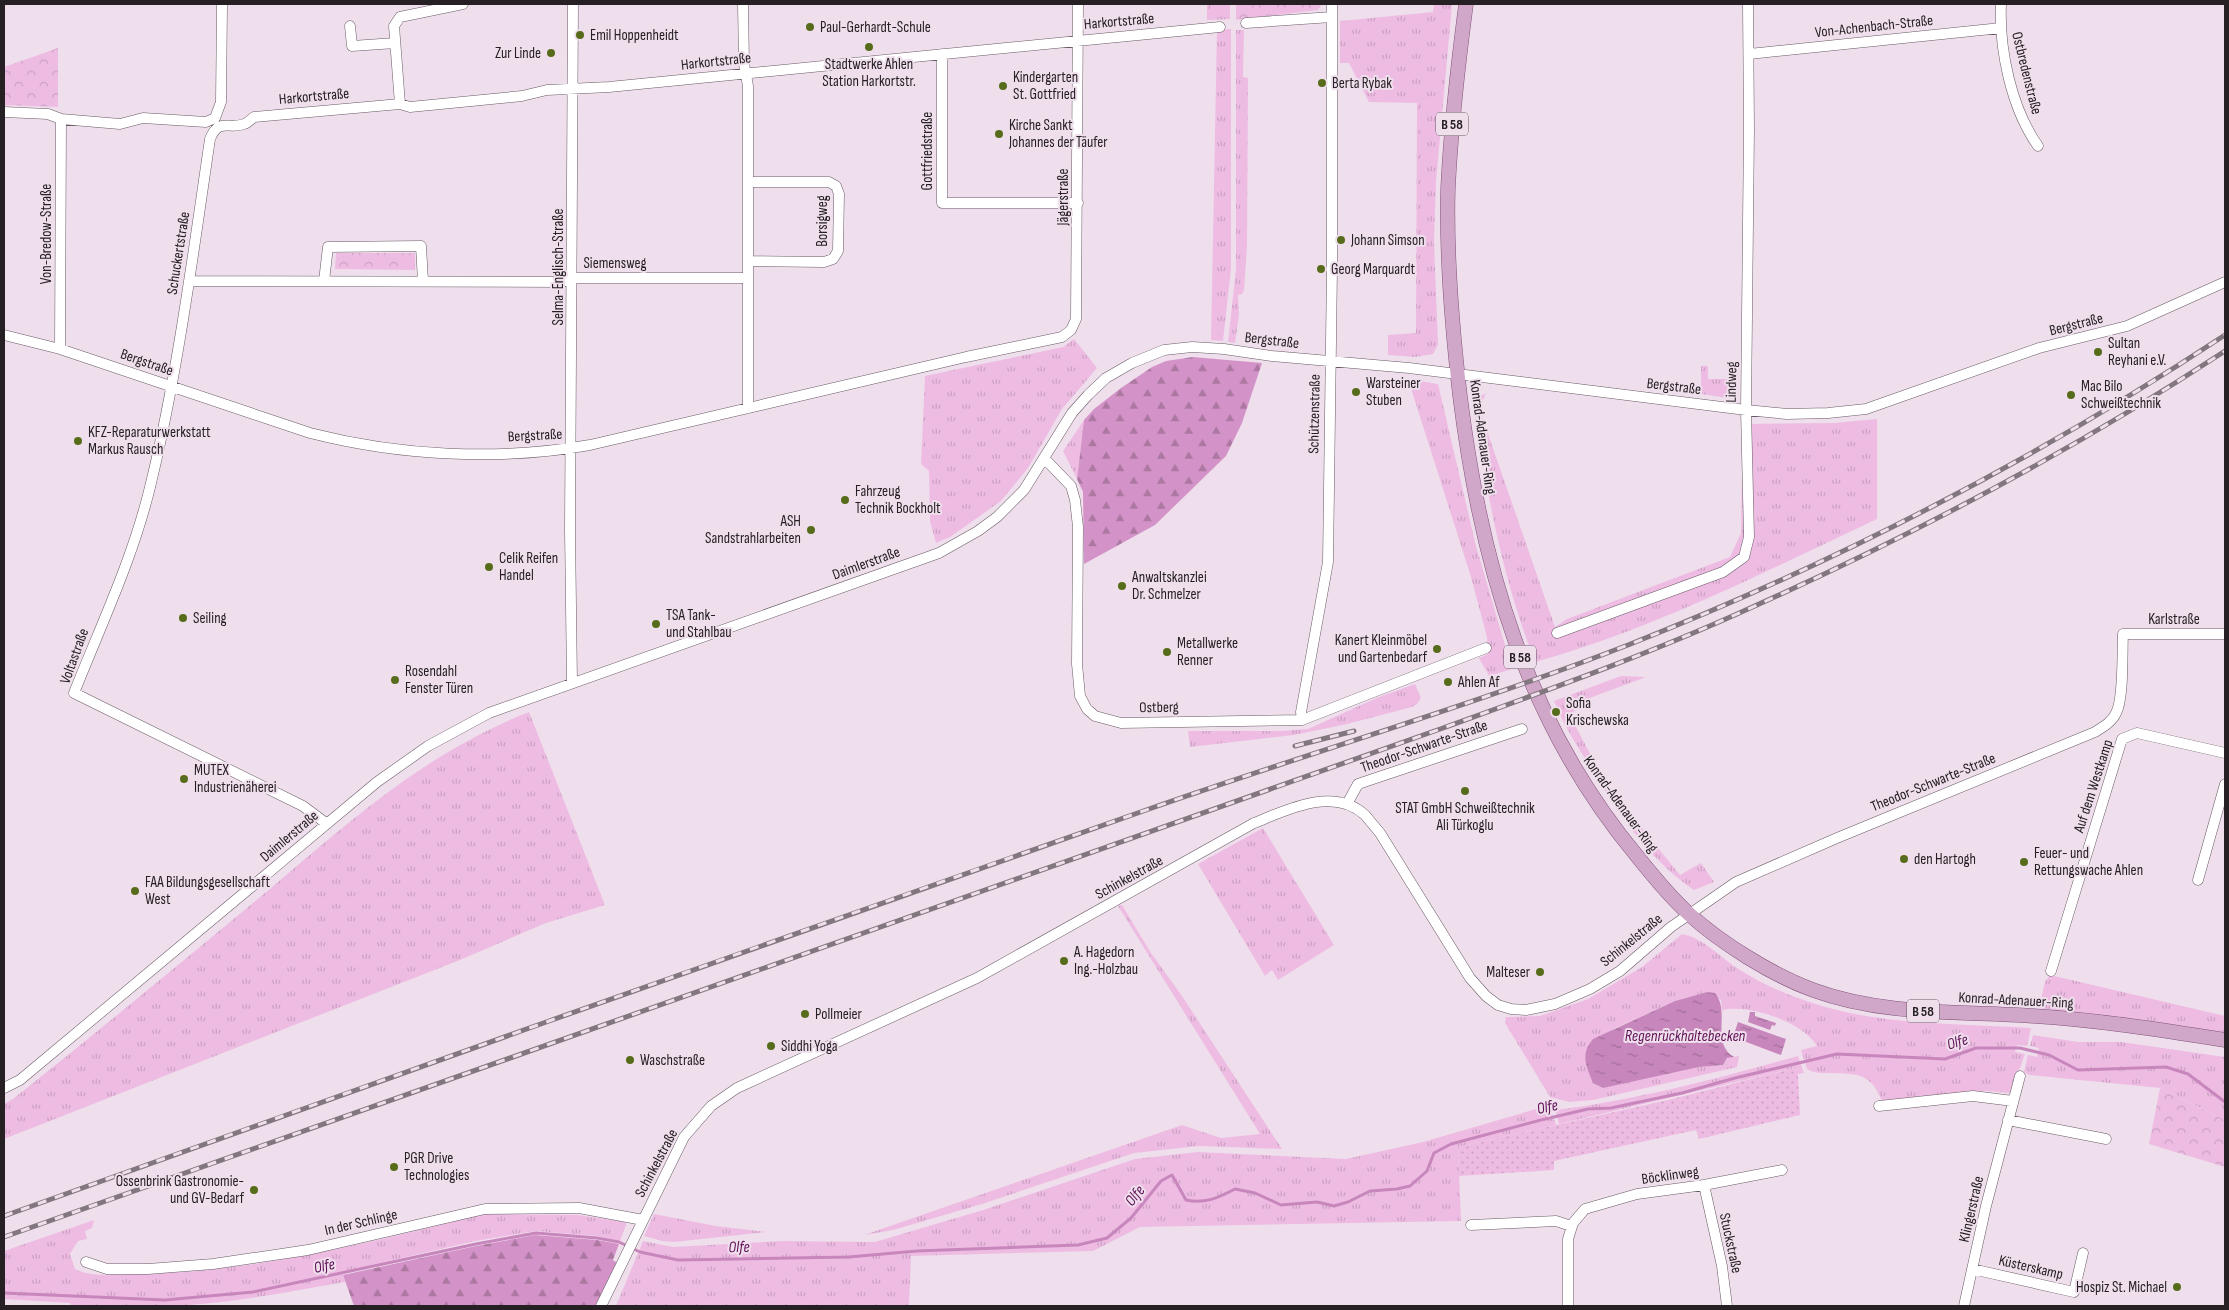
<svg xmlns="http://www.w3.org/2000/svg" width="2229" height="1310" font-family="'Sofia Sans Condensed',sans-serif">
<defs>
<pattern id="grass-tufts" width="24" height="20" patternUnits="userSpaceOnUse" patternTransform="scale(1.25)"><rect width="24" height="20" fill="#eebce3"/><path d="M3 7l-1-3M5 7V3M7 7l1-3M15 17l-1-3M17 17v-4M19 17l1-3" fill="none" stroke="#cca1c3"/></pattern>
<pattern id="forest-firs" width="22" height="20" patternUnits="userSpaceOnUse" patternTransform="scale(1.25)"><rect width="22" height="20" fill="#d493c8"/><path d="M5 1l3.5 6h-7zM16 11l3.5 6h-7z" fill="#ac78a2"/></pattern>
<pattern id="park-crowns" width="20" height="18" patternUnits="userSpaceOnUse" patternTransform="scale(1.25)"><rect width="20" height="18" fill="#eebce3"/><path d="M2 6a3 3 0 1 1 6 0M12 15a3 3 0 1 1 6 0" fill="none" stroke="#cca1c3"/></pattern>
<pattern id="garden-dots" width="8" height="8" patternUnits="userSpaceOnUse" patternTransform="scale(1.25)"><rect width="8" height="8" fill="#eebce3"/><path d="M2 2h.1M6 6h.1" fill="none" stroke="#cca1c3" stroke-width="1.8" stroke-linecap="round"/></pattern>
<pattern id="water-ripples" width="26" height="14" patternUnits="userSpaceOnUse" patternTransform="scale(1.25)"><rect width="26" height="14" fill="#c887bc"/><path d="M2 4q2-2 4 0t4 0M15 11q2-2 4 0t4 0" fill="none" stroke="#a26e99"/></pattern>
</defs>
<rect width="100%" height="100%" fill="#efdfec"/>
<path fill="url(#grass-tufts)" d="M 1207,4 L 1230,4 L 1230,19 L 1207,20 Z
M 1434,4 L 1452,4 L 1436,182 L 1434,241 L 1438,345 L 1433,354 L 1415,357 L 1388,355 L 1388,335 L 1416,333 L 1417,103 L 1369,102 L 1349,63 L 1340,63 L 1340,21 L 1433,12 Z
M 1231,29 L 1231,269 L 1223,341 L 1211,340 L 1217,30 Z
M 1236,30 L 1244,30 L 1243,77 L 1248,78 L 1247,247 L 1244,290 L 1242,294 L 1238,295 L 1239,315 L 1235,343 L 1228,342 L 1236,269 Z
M 1074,339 L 1097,368 L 1062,409 L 1028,468 L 1001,501 L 950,537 L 936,543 L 930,521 L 929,471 L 921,464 L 925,376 L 1063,347 Z
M 1701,366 L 1708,366 L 1708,379 L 1731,379 L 1731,366 L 1738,366 L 1737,396 L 1728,398 L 1701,394 Z
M 1408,379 L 1438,384 L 1476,546 L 1512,669 L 1489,676 L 1479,658 L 1488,654 L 1487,637 L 1471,577 Z
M 1486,393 L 1479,408 L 1555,627 L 1567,619 L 1730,557 L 1741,533 L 1743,424 L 1834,423 L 1877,419 L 1877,519 C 1766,571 1654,629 1535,662 C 1503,580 1486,494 1475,407 L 1477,398 Z
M 1084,420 L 1077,479 L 1063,451 Z
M 1621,676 L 1646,677 L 1579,702 L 1571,718 L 1607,785 L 1680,875 L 1701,863 L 1714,882 L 1694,890 C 1648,859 1617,811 1589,765 C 1576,744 1563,724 1554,701 Z
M 1415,684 L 1421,698 L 1417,704 L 1412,707 L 1347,724 L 1294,735 L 1190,747 L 1188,731 L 1281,731 L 1308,729 L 1379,697 Z
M 529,712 L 605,905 L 546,923 L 460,960 L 4,1139 L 4,1104 L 13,1099 C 96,1033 177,966 259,898 C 346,825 422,754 529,712 Z
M 1263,828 L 1334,945 L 1278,980 L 1272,970 L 1265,976 L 1198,864 Z
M 1122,905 L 1151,953 L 1182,996 L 1282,1149 L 1199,1146 L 1134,1153 L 982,1204 L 893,1230 L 864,1235 L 1182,1125 L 1221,1138 L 1260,1134 L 1118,906 Z
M 1682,934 C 1703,938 1719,956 1737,968 C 1755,980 1776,990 1798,998 C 1872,1026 1952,1023 2031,1028 L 2027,1046 L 2017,1045 L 2015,1052 L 2025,1054 L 2011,1093 L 1986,1091 L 1882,1101 C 1870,1071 1855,1074 1827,1073 C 1819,1073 1813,1073 1807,1069 L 1801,1050 L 1817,1046 C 1802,1021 1748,1004 1722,1010 L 1721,1000 L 1707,992 L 1675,1001 L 1613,1029 L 1699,1067 L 1723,1065 L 1727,1058 L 1739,1056 L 1737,1067 L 1593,1100 L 1569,1102 L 1550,1097 L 1505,1023 L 1506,1017 L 1540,1016 L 1588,999 L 1642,967 Z
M 2050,975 L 2225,1016 L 2225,1033 L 2144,1020 L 2039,1008 L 2045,982 Z
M 2033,1035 L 2078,1042 L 2121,1042 L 2225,1057 L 2225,1120 L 2160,1088 L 2029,1075 L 2024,1072 L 2028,1055 L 2037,1057 L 2039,1048 L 2030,1046 Z
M 1798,1056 L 1804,1073 L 1798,1074 L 1795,1068 L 1559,1124 L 1555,1110 C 1638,1100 1718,1078 1798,1056 Z
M 1543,1107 L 1551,1111 L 1556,1125 L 1458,1147 L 1461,1221 L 1140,1227 L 1093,1251 L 911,1256 L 909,1306 L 616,1306 L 643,1241 L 673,1247 L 782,1241 L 875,1242 L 983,1210 L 1135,1159 L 1198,1152 L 1346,1159 L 1423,1142 Z
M 485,1214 L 578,1215 L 625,1222 L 626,1225 L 620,1241 L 597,1236 L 536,1231 L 475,1241 L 342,1272 L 345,1282 C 293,1291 242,1301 190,1305 C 150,1308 110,1306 71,1306 L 70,1303 L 4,1299 L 4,1251 L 94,1220 L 92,1228 L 85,1231 L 87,1239 L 78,1241 L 70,1254 L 75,1269 C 93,1278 115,1274 135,1274 C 254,1273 370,1242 485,1214 Z
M 654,1214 L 716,1226 L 767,1232 L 674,1242 L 662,1241 L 644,1236 Z"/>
<path fill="url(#forest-firs)" d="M 1193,357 L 1262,363 L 1242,423 L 1226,456 L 1155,525 L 1084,564 L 1083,492 L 1077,479 L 1084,420 L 1094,409 L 1121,388 L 1152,367 L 1166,361 Z
M 535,1235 L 597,1240 L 619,1244 L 613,1260 L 617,1263 L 596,1306 L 354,1306 L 343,1275 L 476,1246 Z"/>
<path fill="url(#park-crowns)" d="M 1236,4 L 1322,4 L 1318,10 L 1236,20 Z
M 58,48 L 58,107 L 4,105 L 4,67 Z
M 336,253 L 415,253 L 415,270 L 335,269 Z
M 2160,1088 L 2225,1120 L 2225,1167 L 2149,1144 Z"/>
<path fill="url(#garden-dots)" d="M 1795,1068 L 1798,1074 L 1800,1115 L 1699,1139 L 1696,1130 L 1554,1161 L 1554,1170 L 1459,1176 L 1458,1147 L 1672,1099 Z"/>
<path fill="url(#water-ripples)" d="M 1707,992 L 1715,993 C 1731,1013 1710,1042 1734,1057 L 1727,1058 L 1723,1065 L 1699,1067 L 1603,1088 L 1593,1083 C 1586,1066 1580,1054 1593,1039 L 1675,1001 Z
M 1750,1012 L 1755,1012 L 1755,1016 L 1776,1023 L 1775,1026 L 1772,1025 L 1770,1030 L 1748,1022 Z
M 1738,1022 L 1786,1039 L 1781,1055 L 1733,1037 Z"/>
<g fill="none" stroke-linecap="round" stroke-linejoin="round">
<path stroke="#c887bc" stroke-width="3" d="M 4,1293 L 165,1300 L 253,1292 L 476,1244 L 536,1233 L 597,1238 L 619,1242 L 640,1252 L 678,1260 L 849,1257 L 917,1251 L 1078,1245 L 1107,1238 L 1131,1218 L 1161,1181 L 1172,1175 L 1186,1200 C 1205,1204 1218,1198 1235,1189 L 1255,1193 L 1281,1205 L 1317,1202 L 1334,1206 L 1348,1202 L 1370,1191 L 1397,1189 L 1410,1186 L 1427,1171 L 1434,1153 L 1451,1144 L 1541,1120 L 1588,1109 L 1611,1108 L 1682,1093 L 1735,1078 L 1837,1054 L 1945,1059 L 1976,1048 L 2020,1048 L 2049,1055 L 2078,1070 L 2166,1067 L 2188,1074 L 2225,1102"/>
<g stroke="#675a64" stroke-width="11">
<path id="minor" d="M 743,4 L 744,64 L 748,86 L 748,408
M 2001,4 C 1999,49 2011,108 2038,146
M 1246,23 L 1332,17
M 350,26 L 352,46 L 395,43
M 942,54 L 942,203 L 1078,203
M 1749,54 L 2001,28
M 400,104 L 394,26 L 400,17 L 463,4
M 4,112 L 48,114 L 61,119 L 120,124 L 143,118 L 206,122 L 215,118 L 221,102 L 222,4
M 749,182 L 829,182 L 836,186 L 839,194 L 838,251 L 833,259 L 824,262 L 749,261
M 189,281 L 562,282 L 573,278 L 748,278
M 324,281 L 328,247 L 421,246 L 423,281
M 4,335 L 60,349 L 310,433 C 400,456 498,461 590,445 L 966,357 L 1062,337 L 1071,330 L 1076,319 L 1078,4
M 60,349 L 61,119
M 1044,458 L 1071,486 L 1075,500 L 1078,527 L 1077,664 L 1080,696 L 1087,709 L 1095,716 L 1121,723 L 1302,720 L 1486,648
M 1557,633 L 1723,572 L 1744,557 L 1749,537 L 1746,410 L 1749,129 L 1748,4
M 572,683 L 570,530 L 573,4
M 1302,720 L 1301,712 L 1328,562 L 1332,268 L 1332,4
M 1347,804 L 1358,784 L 1522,729
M 327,824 L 303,806 L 74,693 C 101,625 134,556 151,483 C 178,371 193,254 210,139 C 219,117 229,130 244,124 C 248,123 251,119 254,117 L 400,104 L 410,107 L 522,96 L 547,90 L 609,87 L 1220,27
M 2198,880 L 2225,784
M 2051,971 L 2122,739 L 2137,733 L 2225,753
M 4,1088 L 20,1080 L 377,782 L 428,746 L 489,713 L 939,553 L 978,531 L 997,517 L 1024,490 L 1072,413 L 1088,395 L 1106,378 L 1132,363 L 1164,350 L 1192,347 L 1224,349 L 1272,356 L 1409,368 L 1746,410 L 1787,414 L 1828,413 L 1866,409 L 2039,348 L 2127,326 L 2225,282
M 1879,1106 L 1973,1096 L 2013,1101
M 2008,1120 L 2106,1139
M 1704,1185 L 1722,1266 L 1727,1306
M 1471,1225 L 1556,1221 L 1571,1226
M 86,1262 L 107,1269 L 148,1269 L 213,1264 L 308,1250 L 485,1209 L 579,1208 L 643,1220
M 1972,1269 L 2074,1292 L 2083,1253
M 601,1306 L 684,1137 L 711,1106 L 737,1088 L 977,978 L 1254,823 C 1287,810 1333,786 1365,815 C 1370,821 1375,827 1380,833 L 1470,978 L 1486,996 L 1498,1005 L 1511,1009 L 1526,1010 L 1555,1004 L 1590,989 L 1620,971 L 1671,927 L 1736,882 L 1837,838 L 2095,732 C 2103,727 2112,722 2116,713 C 2124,699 2122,652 2123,634 L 2225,634
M 1568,1306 L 1568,1239 L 1573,1223 L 1585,1209 L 1637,1194 L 1704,1185 L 1782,1170
M 1964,1306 L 1986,1206 L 2020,1076"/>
</g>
<g stroke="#805278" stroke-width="15">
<path id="major" d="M 1466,4 C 1458,65 1451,126 1448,188 C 1446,257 1452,327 1460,396 C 1481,565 1526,723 1637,856 C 1653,876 1670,897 1689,914 C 1721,943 1772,975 1813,990 C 1884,1016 1960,1011 2034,1016 C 2098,1020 2162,1030 2225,1040"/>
</g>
<use href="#minor" stroke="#fff" stroke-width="10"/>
<use href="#major" stroke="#d0a7c9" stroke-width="14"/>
<g stroke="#82777f" stroke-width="5">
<path id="rail" d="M 1295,746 L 1354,731
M 4,1216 C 385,1079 767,943 1149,809 C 1308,753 1471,706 1628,645 C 1836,563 2038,458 2225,335
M 4,1237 L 1443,728 C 1542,692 1641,657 1737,614 C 1906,539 2071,452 2225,351"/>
</g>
<use href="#rail" stroke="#efdfec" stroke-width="3" stroke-dasharray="9" stroke-linecap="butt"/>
</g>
<g fill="#576c1b" stroke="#efdfec" stroke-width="2">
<circle cx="810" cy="27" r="5"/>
<circle cx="580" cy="35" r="5"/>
<circle cx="869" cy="47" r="5"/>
<circle cx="551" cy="53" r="5"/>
<circle cx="1322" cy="83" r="5"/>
<circle cx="1003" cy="86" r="5"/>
<circle cx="999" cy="134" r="5"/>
<circle cx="1341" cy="240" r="5"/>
<circle cx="1321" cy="269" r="5"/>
<circle cx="2098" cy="352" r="5"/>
<circle cx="1356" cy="392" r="5"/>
<circle cx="2071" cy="395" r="5"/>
<circle cx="78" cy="441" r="5"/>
<circle cx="845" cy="500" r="5"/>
<circle cx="811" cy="530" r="5"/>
<circle cx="489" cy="567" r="5"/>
<circle cx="1122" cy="586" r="5"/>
<circle cx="183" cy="618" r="5"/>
<circle cx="656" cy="624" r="5"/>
<circle cx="1437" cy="649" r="5"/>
<circle cx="1167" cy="652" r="5"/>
<circle cx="395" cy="680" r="5"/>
<circle cx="1448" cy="682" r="5"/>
<circle cx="1556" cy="712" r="5"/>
<circle cx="184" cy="779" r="5"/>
<circle cx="1465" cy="791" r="5"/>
<circle cx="1904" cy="859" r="5"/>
<circle cx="2024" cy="862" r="5"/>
<circle cx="135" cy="891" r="5"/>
<circle cx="1064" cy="961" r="5"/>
<circle cx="1540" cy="972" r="5"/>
<circle cx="805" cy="1014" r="5"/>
<circle cx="771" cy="1046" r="5"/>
<circle cx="630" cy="1060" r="5"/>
<circle cx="394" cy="1167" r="5"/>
<circle cx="254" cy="1190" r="5"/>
<circle cx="2177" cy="1287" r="5"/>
</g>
<g text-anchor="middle" stroke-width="4" stroke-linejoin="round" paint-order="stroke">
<g fill="#efdfec" stroke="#625960" stroke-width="1">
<rect x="1436" y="112.5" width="32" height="23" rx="4"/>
<rect x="1504" y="645.5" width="32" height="23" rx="4"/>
<rect x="1907" y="999.5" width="32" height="23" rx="4"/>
</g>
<g font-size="14" font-weight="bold" fill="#262024">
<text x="1452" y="129">B 58</text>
<text x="1520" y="662">B 58</text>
<text x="1923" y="1016">B 58</text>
</g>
<g font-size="15" fill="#262024" stroke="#efdfec">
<text transform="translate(1119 21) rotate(-5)" y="5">Harkortstraße</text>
<text transform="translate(1874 26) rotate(-6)" y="5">Von-Achenbach-Straße</text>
<text transform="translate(716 61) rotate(-6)" y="5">Harkortstraße</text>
<text transform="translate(2027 73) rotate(76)" y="5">Ostbredenstraße</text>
<text transform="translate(314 96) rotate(-5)" y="5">Harkortstraße</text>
<text transform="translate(927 151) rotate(-90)" y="5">Gottfriedstraße</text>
<text transform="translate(1063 197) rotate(-90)" y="5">Jägerstraße</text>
<text transform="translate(822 221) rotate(-90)" y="5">Borsigweg</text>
<text transform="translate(46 234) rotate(-90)" y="5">Von-Bredow-Straße</text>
<text transform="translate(178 253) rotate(-81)" y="5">Schuckertstraße</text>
<text x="615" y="268">Siemensweg</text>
<text transform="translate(558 267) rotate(-90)" y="5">Selma-Englisch-Straße</text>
<text transform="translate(2076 324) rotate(-14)" y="5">Bergstraße</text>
<text transform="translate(1272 340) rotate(7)" y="5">Bergstraße</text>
<text transform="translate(147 362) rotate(19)" y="5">Bergstraße</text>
<text transform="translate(1731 382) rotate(-89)" y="5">Lindweg</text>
<text transform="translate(1674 386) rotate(7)" y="5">Bergstraße</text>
<text transform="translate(1314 414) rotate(-89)" y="5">Schützenstraße</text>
<text transform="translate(535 435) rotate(-3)" y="5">Bergstraße</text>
<text transform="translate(1483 437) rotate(82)" y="5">Konrad-Adenauer-Ring</text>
<text transform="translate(866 563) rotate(-20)" y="5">Daimlerstraße</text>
<text x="2174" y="624">Karlstraße</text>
<text transform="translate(74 656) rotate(-70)" y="5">Voltastraße</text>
<text transform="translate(1159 707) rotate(-1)" y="5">Ostberg</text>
<text transform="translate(1424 746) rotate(-19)" y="5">Theodor-Schwarte-Straße</text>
<text transform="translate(1933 782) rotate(-22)" y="5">Theodor-Schwarte-Straße</text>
<text transform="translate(2093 786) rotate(-72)" y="5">Auf dem Westkamp</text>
<text transform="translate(1621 804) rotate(54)" y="5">Konrad-Adenauer-Ring</text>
<text transform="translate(289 836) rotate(-40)" y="5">Daimlerstraße</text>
<text transform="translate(1129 877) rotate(-29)" y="5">Schinkelstraße</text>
<text transform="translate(1631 940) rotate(-39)" y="5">Schinkelstraße</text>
<text transform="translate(2016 1000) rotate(3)" y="5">Konrad-Adenauer-Ring</text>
<text transform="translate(656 1163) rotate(-62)" y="5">Schinkelstraße</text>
<text transform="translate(1670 1175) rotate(-8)" y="5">Böcklinweg</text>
<text transform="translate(1971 1209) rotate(-77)" y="5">Klingerstraße</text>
<text transform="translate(361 1222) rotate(-13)" y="5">In der Schlinge</text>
<text transform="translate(1731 1243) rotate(78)" y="5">Stuckstraße</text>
<text transform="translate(2031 1267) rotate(13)" y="5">Küsterskamp</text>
</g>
<g font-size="15" fill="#262024" stroke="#efdfec" text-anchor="start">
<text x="820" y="32">Paul-Gerhardt-Schule</text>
<text x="590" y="40">Emil Hoppenheidt</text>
<text x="541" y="58" text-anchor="end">Zur Linde</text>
<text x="869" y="69" text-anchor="middle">Stadtwerke Ahlen<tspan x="869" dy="17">Station Harkortstr.</tspan></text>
<text x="1013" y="82">Kindergarten<tspan x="1013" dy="17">St. Gottfried</tspan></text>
<text x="1332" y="88">Berta Rybak</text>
<text x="1009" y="130">Kirche Sankt<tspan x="1009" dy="17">Johannes der Täufer</tspan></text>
<text x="1351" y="245">Johann Simson</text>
<text x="1331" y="274">Georg Marquardt</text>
<text x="2108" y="348">Sultan<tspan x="2108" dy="17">Reyhani e.V.</tspan></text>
<text x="1366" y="388">Warsteiner<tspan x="1366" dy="17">Stuben</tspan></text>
<text x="2081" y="391">Mac Bilo<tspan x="2081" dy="17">Schweißtechnik</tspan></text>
<text x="88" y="437">KFZ-Reparaturwerkstatt<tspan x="88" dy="17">Markus Rausch</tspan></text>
<text x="855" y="496">Fahrzeug<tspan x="855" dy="17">Technik Bockholt</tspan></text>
<text x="801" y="526" text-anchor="end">ASH<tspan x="801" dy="17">Sandstrahlarbeiten</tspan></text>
<text x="499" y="563">Celik Reifen<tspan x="499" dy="17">Handel</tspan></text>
<text x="1132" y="582">Anwaltskanzlei<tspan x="1132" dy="17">Dr. Schmelzer</tspan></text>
<text x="666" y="620">TSA Tank-<tspan x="666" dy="17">und Stahlbau</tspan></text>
<text x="193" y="623">Seiling</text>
<text x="1427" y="645" text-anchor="end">Kanert Kleinmöbel<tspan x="1427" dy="17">und Gartenbedarf</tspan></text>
<text x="1177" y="648">Metallwerke<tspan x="1177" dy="17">Renner</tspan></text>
<text x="405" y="676">Rosendahl<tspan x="405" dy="17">Fenster Türen</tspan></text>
<text x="1458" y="687">Ahlen Af</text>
<text x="1566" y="708">Sofia<tspan x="1566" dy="17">Krischewska</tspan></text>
<text x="194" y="775">MUTEX<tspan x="194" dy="17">Industrienäherei</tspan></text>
<text x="1465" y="813" text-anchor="middle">STAT GmbH Schweißtechnik<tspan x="1465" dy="17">Ali Türkoglu</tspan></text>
<text x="2034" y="858">Feuer- und<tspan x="2034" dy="17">Rettungswache Ahlen</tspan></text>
<text x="1914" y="864">den Hartogh</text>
<text x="145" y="887">FAA Bildungsgesellschaft<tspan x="145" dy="17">West</tspan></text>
<text x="1074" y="957">A. Hagedorn<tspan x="1074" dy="17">Ing.-Holzbau</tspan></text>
<text x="1530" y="977" text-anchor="end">Malteser</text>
<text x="815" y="1019">Pollmeier</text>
<text x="781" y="1051">Siddhi Yoga</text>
<text x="640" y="1065">Waschstraße</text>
<text x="404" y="1163">PGR Drive<tspan x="404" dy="17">Technologies</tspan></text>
<text x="244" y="1186" text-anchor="end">Ossenbrink Gastronomie-<tspan x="244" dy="17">und GV-Bedarf</tspan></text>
<text x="2167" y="1292" text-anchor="end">Hospiz St. Michael</text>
</g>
<g font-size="16" font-style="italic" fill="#5f1156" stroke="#efdfec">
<text x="1685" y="1041">Regenrückhaltebecken</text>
<text transform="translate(1957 1041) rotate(-17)" y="6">Olfe</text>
<text transform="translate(1547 1106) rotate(-12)" y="6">Olfe</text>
<text transform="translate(1134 1195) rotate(-51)" y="6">Olfe</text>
<text transform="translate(739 1246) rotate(-1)" y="6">Olfe</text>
<text transform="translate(324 1265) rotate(-12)" y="6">Olfe</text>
</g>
</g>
<rect width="2229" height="1310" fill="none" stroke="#262024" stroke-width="10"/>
</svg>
